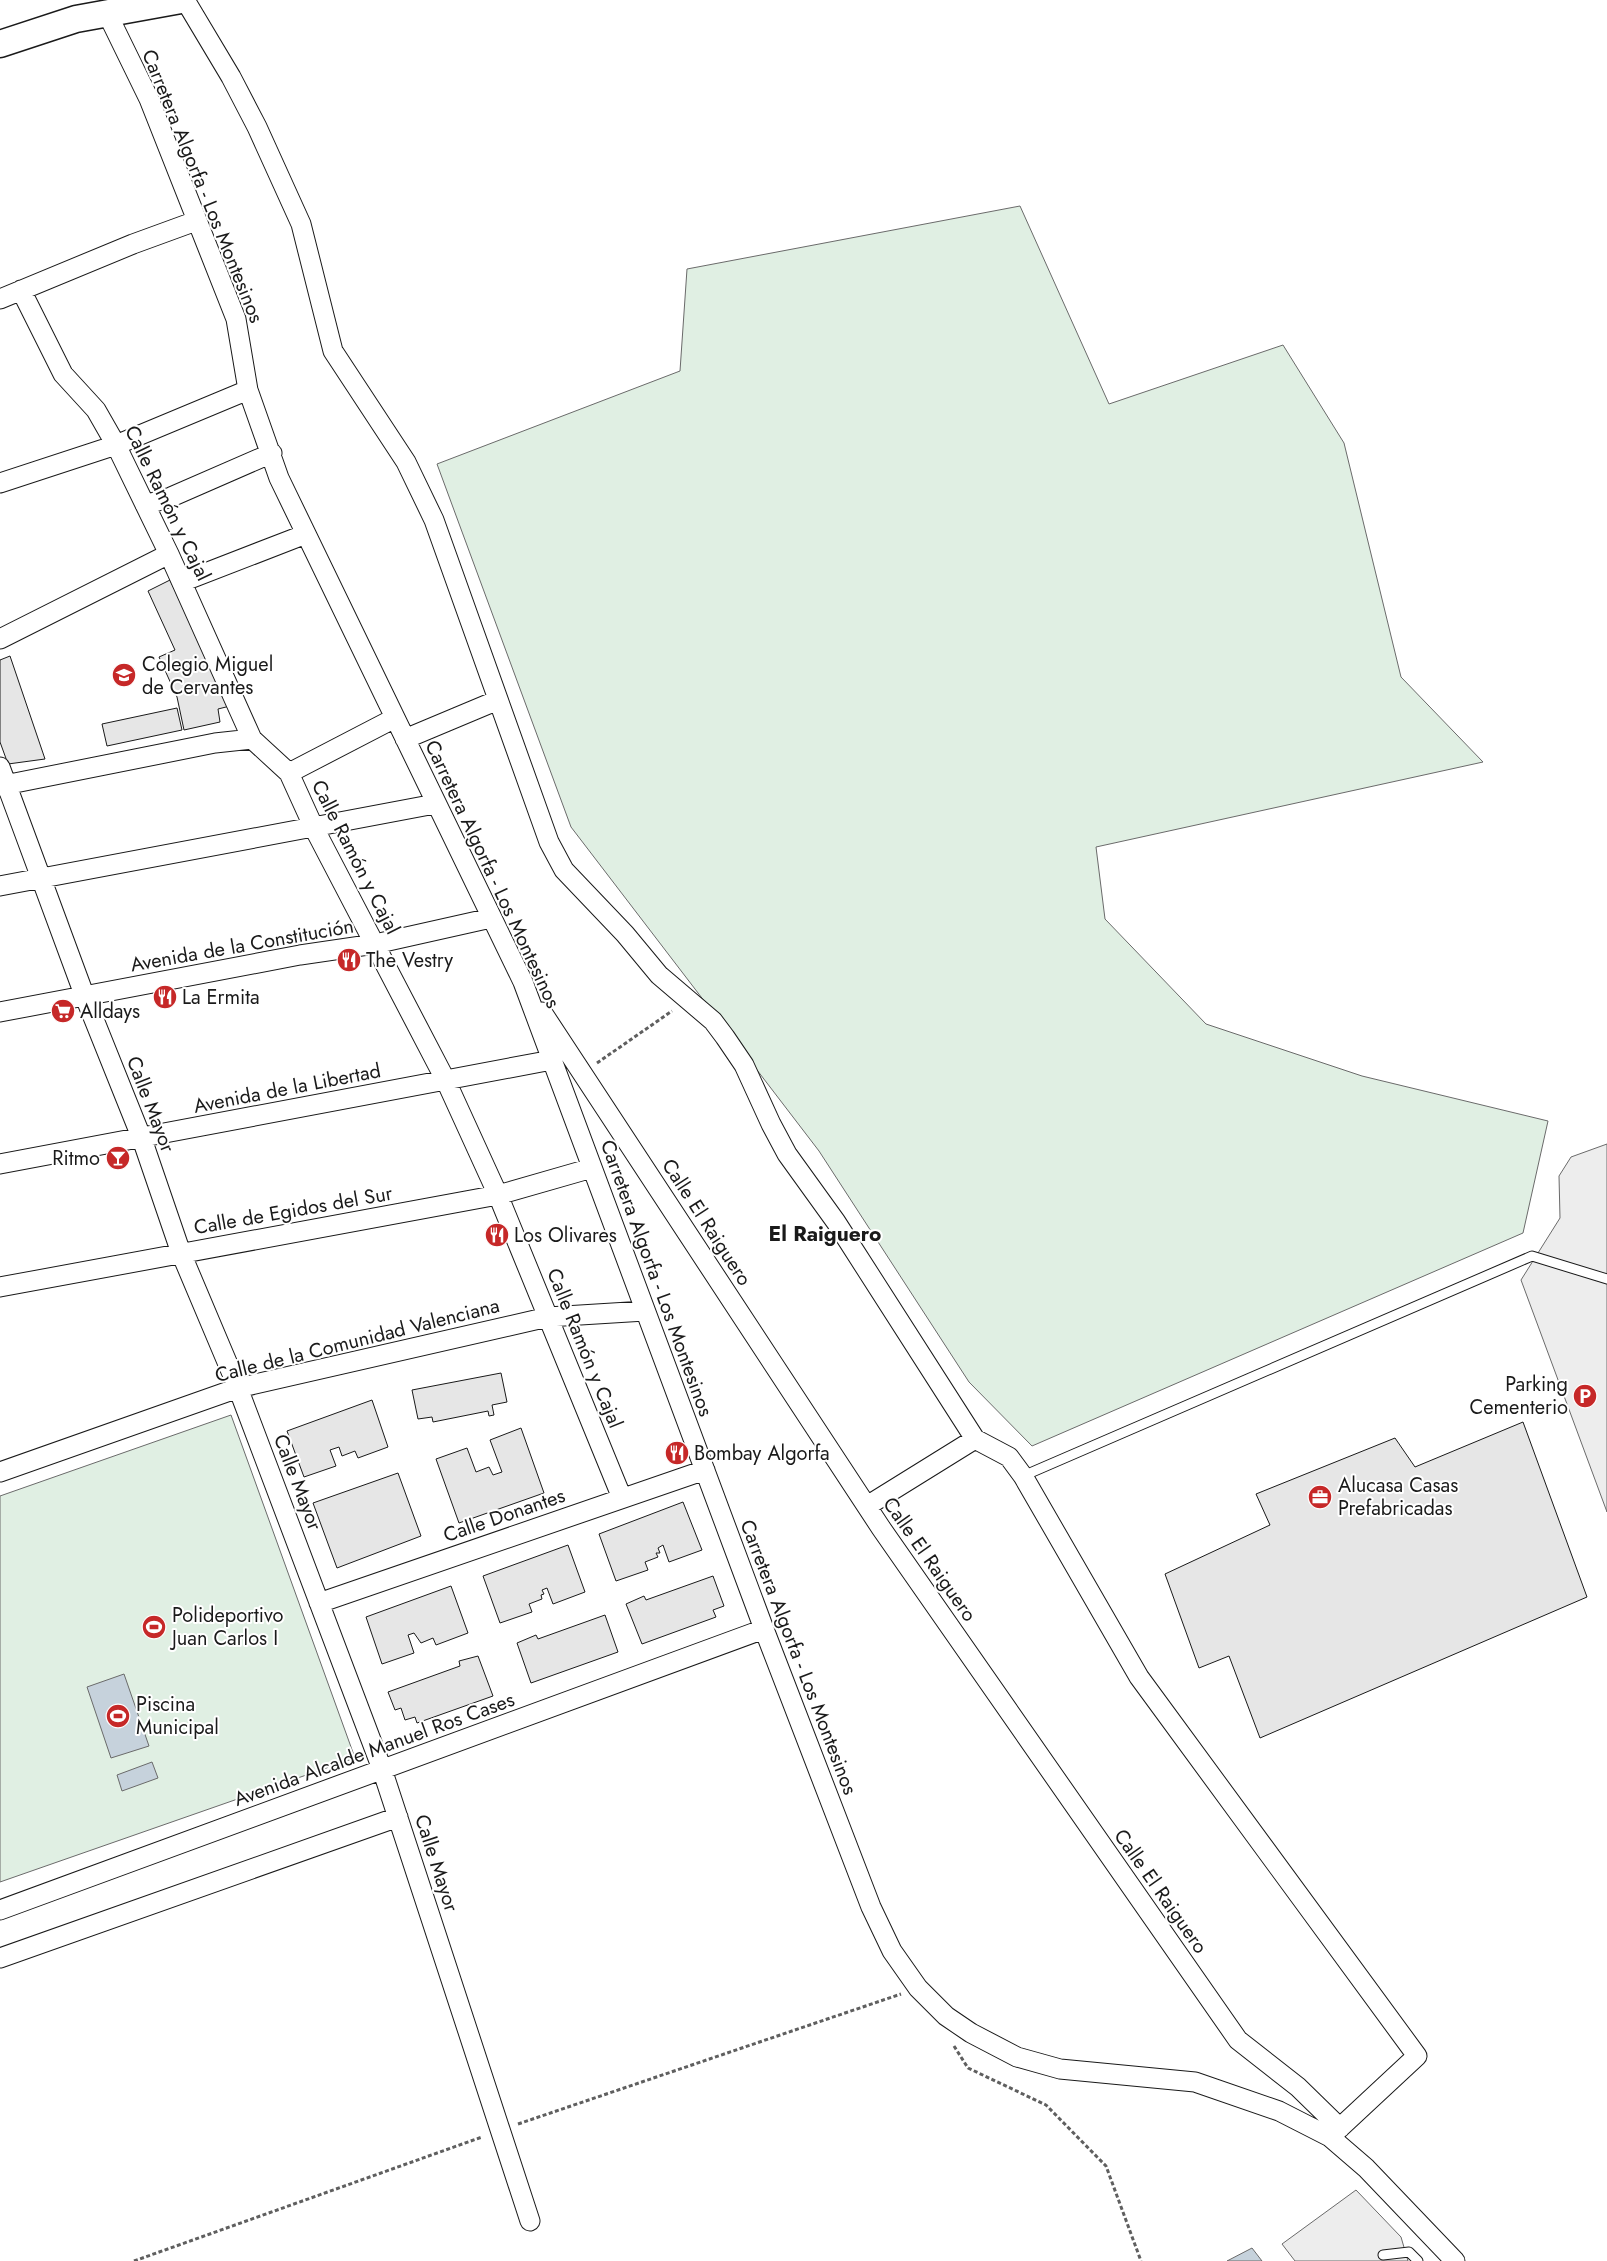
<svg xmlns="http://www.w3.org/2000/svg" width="1607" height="2261" font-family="Jost,sans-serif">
<rect width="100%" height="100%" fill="#fff"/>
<path fill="#e0efe3" stroke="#6a6a6a" d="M 1020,206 L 1109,404 L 1283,345 L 1344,443 L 1401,677 L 1483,762 L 1096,847 L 1105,919 L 1206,1024 L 1362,1076 L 1548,1121 L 1523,1233 L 1032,1446 L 969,1382 L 819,1151 L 571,827 L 437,464 L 680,371 L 687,269 Z
M 231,1415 L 355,1758 L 0,1882 L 0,1496 Z"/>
<path fill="#ededed" stroke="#6a6a6a" d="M 1607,1144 L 1607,1512 L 1521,1280 L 1560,1218 L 1559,1176 L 1571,1157 Z
M 1356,2190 L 1401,2237 L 1408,2261 L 1295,2261 L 1282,2244 Z"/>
<path fill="#c6d2dc" stroke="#6a6a6a" d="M 124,1674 L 149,1746 L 111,1758 L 87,1687 Z
M 152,1762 L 158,1778 L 122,1791 L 117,1775 Z
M 1252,2248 L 1262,2261 L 1227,2261 Z"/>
<path fill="#e6e6e6" stroke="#1a1a1a" d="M 170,580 L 230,706 L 218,709 L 220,722 L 184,730 L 177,697 L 159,657 L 175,650 L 148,591 Z
M 10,656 L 45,759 L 8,764 L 0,742 L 0,660 Z
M 177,708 L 182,730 L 107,746 L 102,724 Z
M 501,1373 L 507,1402 L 492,1405 L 494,1415 L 489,1416 L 488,1411 L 433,1422 L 432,1417 L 418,1419 L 412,1390 Z
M 372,1400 L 388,1447 L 358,1458 L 355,1451 L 342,1456 L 339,1447 L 330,1450 L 336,1466 L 304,1477 L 287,1431 Z
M 1523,1422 L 1587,1597 L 1260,1738 L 1229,1656 L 1199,1668 L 1165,1574 L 1270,1525 L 1256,1494 L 1395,1438 L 1415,1467 Z
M 521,1428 L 544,1493 L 459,1523 L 436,1459 L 467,1448 L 476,1472 L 489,1467 L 493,1475 L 502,1472 L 490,1440 Z
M 398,1473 L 421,1536 L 337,1568 L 313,1503 Z
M 683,1502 L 702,1550 L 669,1562 L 663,1545 L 658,1548 L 660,1553 L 656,1553 L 658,1557 L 645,1562 L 648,1570 L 616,1581 L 599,1534 Z
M 568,1545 L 585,1592 L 553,1604 L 547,1588 L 542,1590 L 544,1594 L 541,1595 L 542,1599 L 529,1604 L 532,1612 L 500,1623 L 483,1576 Z
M 713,1576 L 724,1606 L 713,1610 L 716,1617 L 642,1644 L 626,1604 L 644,1596 L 646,1600 Z
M 451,1586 L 468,1633 L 436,1645 L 433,1638 L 421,1643 L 414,1633 L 408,1635 L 414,1653 L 382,1664 L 366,1617 Z
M 605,1615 L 618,1652 L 531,1683 L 517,1643 L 536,1635 L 538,1639 Z
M 478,1656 L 493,1696 L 417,1723 L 415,1717 L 405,1720 L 401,1708 L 395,1710 L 388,1692 L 460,1666 L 459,1661 Z"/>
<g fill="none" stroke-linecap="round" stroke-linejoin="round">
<g stroke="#1a1a1a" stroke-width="11">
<path id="lane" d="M 1023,1476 L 1532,1256 L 1607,1279
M 1383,2255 L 1409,2252 L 1418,2261"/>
</g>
<g stroke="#1a1a1a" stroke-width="21">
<path id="street" d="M 185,0 L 231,77 L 257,127 L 301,224 L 333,351 L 406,462 L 434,520 L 549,842 L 564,870 L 625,934 L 659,975 L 713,1021 L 725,1037 L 744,1065 L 771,1124 L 787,1154 L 836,1222 L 975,1439 L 1009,1457 L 1023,1476 L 1139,1677 L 1417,2056 L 1330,2137
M 107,13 L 149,99 L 236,319 L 248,390 L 279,478 L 523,982 L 764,1629 L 871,1907 L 892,1951 L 918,1988 L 946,2016 L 971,2033 L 1017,2057 L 1060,2069 L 1195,2082 L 1279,2111 L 1330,2137 L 1366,2168 L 1455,2261
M 21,290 L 63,374 L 96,410 L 116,445 L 169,554 L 252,739 L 289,773 L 314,828 L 446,1081 L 498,1195 L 622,1498
M 0,299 L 133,244 L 196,221
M 0,483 L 116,445 L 248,390
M 145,505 L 171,497 L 272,453
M 182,582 L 306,534
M 0,639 L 169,554
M 405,739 L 498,700
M 0,767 L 85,997 L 142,1139 L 181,1253 L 238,1388 L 382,1769 L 530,2221
M 289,773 L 395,718
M 0,786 L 215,743 L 252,739
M 0,886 L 435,804
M 0,1012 L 300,955 L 375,944 L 491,918
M 542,1012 L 881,1528 L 1238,2040 L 1298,2087 L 1340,2128
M 0,1164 L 552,1060
M 0,1287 L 498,1195 L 592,1168
M 0,1472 L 238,1388 L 548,1317 L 645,1311
M 867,1506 L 975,1439
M 319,1603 L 705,1470
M 0,1910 L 764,1629
M 0,1958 L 398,1817"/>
</g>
<g stroke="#1a1a1a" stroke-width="29">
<path id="secondary" d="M 0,44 L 76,19 L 181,0"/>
</g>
<path stroke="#5f5f5f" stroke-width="3" stroke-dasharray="4 2.5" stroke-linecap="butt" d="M 597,1063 L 672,1011
M 954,2046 L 968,2068 L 1046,2105 L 1106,2166 L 1141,2261
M 518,2124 L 901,1994
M 134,2261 L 482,2137"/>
<use href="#lane" stroke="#fff" stroke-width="9"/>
<use href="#street" stroke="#fff" stroke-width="19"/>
<use href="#secondary" stroke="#fff" stroke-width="26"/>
</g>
<defs>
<g id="school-disc" transform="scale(1.25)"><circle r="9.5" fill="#c62828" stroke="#fff"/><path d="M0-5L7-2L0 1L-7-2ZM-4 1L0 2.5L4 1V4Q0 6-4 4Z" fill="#fff"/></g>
<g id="restaurant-disc" transform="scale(1.25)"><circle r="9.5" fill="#c62828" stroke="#fff"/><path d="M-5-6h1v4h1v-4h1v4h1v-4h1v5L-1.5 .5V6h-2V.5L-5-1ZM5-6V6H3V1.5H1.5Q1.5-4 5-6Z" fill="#fff"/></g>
<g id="supermarket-disc" transform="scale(1.25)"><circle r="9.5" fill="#c62828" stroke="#fff"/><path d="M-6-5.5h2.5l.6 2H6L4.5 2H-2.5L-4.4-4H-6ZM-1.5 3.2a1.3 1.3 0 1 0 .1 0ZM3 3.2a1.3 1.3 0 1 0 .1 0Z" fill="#fff"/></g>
<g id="bar-disc" transform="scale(1.25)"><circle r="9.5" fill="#c62828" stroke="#fff"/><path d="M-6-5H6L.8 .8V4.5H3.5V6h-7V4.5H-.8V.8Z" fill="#fff"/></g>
<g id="parking-disc" transform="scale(1.25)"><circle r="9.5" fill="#c62828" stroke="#fff"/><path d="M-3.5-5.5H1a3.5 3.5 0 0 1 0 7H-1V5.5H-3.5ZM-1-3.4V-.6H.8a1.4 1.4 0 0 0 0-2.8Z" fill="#fff"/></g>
<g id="office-disc" transform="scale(1.25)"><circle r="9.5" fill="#c62828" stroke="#fff"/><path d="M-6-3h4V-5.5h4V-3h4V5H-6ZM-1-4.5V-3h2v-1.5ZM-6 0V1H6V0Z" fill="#fff"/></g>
<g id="stadium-disc" transform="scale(1.25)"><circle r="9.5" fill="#c62828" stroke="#fff"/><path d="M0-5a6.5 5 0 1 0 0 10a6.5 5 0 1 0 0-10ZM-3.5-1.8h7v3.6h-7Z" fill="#fff"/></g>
</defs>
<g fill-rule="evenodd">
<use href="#school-disc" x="124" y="675"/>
<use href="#restaurant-disc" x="349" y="960"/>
<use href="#restaurant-disc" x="165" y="997"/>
<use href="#supermarket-disc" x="63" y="1011"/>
<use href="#bar-disc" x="118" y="1158"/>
<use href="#restaurant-disc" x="497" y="1235"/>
<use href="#parking-disc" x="1585" y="1396"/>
<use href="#restaurant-disc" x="677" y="1453"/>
<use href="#office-disc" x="1320" y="1497"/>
<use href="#stadium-disc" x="154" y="1627"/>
<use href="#stadium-disc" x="118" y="1716"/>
</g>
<g text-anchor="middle" stroke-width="4" stroke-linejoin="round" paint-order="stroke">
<g font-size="20" fill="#1a1a1a" stroke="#fff">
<text transform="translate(203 186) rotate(68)" y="7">Carretera Algorfa - Los Montesinos</text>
<text transform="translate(168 503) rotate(64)" y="7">Calle Ramón y Cajal</text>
<text transform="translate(356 857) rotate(63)" y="7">Calle Ramón y Cajal</text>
<text transform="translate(493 874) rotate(65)" y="7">Carretera Algorfa - Los Montesinos</text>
<text transform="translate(242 945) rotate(-10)" y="7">Avenida de la Constitución</text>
<text transform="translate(287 1088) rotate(-11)" y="7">Avenida de la Libertad</text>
<text transform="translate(151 1104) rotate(69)" y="7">Calle Mayor</text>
<text transform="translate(293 1210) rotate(-10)" y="7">Calle de Egidos del Sur</text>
<text transform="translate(707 1222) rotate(57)" y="7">Calle El Raiguero</text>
<text transform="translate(657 1278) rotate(70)" y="7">Carretera Algorfa - Los Montesinos</text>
<text transform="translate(357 1340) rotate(-14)" y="7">Calle de la Comunidad Valenciana</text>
<text transform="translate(585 1348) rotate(68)" y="7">Calle Ramón y Cajal</text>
<text transform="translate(298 1482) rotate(69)" y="7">Calle Mayor</text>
<text transform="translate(504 1515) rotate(-19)" y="7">Calle Donantes</text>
<text transform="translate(930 1559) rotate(55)" y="7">Calle El Raiguero</text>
<text transform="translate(799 1657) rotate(69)" y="7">Carretera Algorfa - Los Montesinos</text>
<text transform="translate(374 1749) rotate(-20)" y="7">Avenida Alcalde Manuel Ros Cases</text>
<text transform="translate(437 1863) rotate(72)" y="7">Calle Mayor</text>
<text transform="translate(1161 1891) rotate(55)" y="7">Calle El Raiguero</text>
</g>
<g font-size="20" fill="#1a1a1a" stroke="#fff" text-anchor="start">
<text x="142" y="671">Colegio Miguel<tspan x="142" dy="23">de Cervantes</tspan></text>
<text x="366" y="967">The Vestry</text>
<text x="182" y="1004">La Ermita</text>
<text x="80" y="1018">Alldays</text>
<text x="100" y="1165" text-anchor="end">Ritmo</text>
<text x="514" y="1242">Los Olivares</text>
<text x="1568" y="1391" text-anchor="end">Parking<tspan x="1568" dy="23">Cementerio</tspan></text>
<text x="694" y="1460">Bombay Algorfa</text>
<text x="1338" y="1492">Alucasa Casas<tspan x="1338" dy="23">Prefabricadas</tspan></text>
<text x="172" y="1622">Polideportivo<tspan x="172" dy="23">Juan Carlos I</tspan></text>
<text x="136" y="1711">Piscina<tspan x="136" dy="23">Municipal</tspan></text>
</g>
<g font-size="21" font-weight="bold" fill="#1a1a1a" stroke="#fff">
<text x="825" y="1241">El Raiguero</text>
</g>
</g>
</svg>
